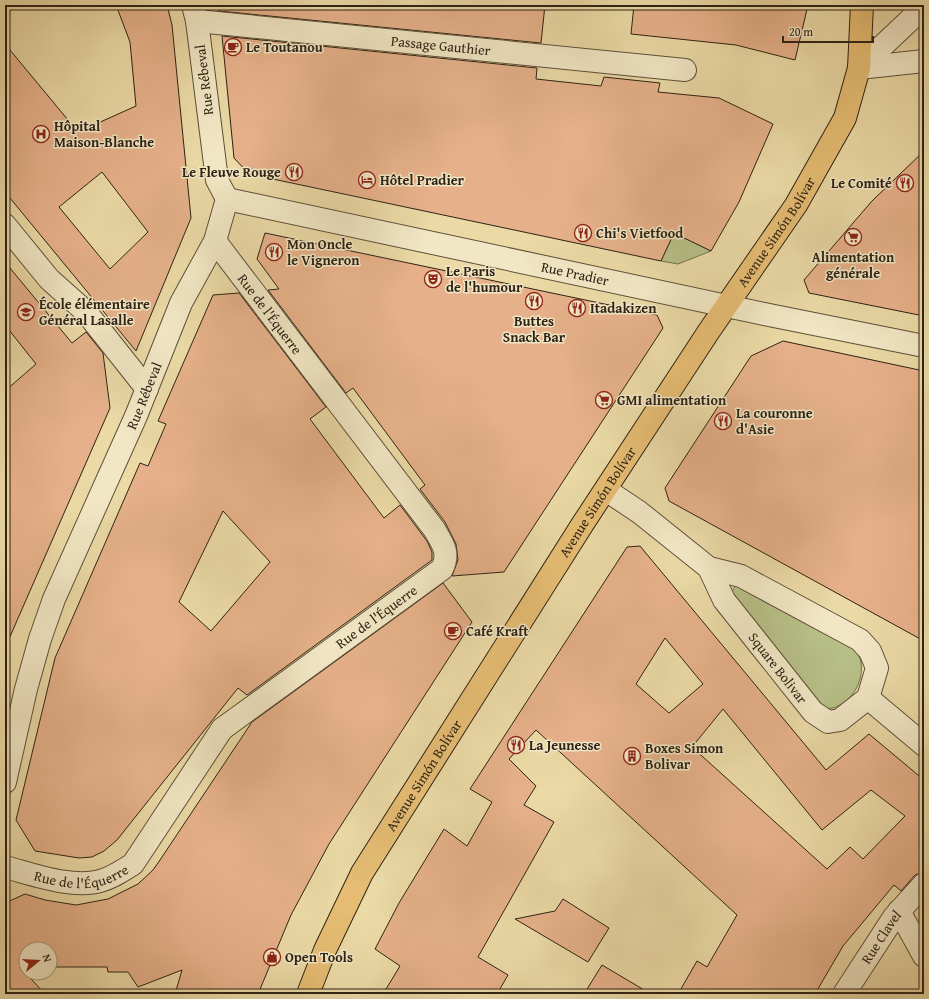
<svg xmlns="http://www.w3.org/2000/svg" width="929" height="999" font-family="'Gentium Book Plus',serif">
<rect width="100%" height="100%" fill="#ebdaa6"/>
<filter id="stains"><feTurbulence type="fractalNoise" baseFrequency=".005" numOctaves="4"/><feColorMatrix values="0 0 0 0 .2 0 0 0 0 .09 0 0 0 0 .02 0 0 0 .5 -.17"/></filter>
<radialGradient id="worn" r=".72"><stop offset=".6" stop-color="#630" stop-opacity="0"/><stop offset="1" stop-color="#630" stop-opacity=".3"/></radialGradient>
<path fill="#b7c087" stroke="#72714e" d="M 674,233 L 711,251 L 678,264 L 661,261 Z
M 737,584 L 855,648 C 856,652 860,657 861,662 C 864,682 852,702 833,708 C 828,709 822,708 817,707 L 731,592 Z"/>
<path fill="#e6b18a" stroke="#2e2215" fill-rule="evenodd" d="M 116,5 L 167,5 L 172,25 L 191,218 L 136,351 L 5,192 L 5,44 L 78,132 L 136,106 L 130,42 ZM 102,172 L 148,232 L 110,269 L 59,207 Z
M 219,5 L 545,5 L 541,43 L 219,11 Z
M 634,5 L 808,5 L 795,60 L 736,45 L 631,34 Z
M 222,36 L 537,68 L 536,79 L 601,86 L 604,77 L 660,83 L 658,92 L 719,98 L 773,124 L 739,202 L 711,251 L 674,233 L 661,261 L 249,174 L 234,158 Z
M 924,151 L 924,316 L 809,293 L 804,280 L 872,201 Z
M 265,233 L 657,315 L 663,328 L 504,572 L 452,576 L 458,560 L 456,544 L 445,522 L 420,489 L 425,485 L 353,388 L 346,393 L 268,290 L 279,289 L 257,259 Z
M 5,262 L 72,343 L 86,332 L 103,353 L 110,408 L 5,648 L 5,391 L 36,364 L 5,325 Z
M 239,293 L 326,407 L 310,419 L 384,518 L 400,505 L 427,541 L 432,552 L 432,560 L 247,695 L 238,688 L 117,840 L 104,851 L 92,857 L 79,858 L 35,851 L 16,820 L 55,658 L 140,463 L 148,466 L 166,424 L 158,421 L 213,295 ZM 223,511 L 270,562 L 211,631 L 179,602 Z
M 783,341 L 924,371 L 924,641 L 669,501 L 665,488 L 751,356 Z
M 640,546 L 826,770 L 869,734 L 924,780 L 924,872 L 915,875 L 901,891 L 894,885 L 843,946 L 815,994 L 678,994 L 697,961 L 707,967 L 737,915 L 536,730 L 509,759 L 536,786 L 524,805 L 554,822 L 478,957 L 508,975 L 497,994 L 383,994 L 400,966 L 375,949 L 399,903 L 444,829 L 467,846 L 492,802 L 470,789 L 627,547 ZM 665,638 L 703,684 L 669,713 L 636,684 ZM 723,709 L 822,830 L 871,790 L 905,816 L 863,859 L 850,847 L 827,869 L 692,747 Z
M 443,583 L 472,622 L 329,844 L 291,915 L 258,994 L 175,994 L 182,970 L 138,987 L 128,972 L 108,972 L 107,967 L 50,967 L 50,949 L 26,949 L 26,967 L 20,967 L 45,994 L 5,994 L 5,903 L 25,894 L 45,900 L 76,905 L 108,899 L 138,884 L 153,870 L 160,860 L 252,722 Z
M 563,899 L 609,928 L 588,962 L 515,919 L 555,911 Z
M 602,965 L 651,994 L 584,994 Z"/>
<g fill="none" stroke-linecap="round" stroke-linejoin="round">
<g stroke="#5d5039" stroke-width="24">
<g id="minor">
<path id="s1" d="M 197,21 L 685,70"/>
<path d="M 859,68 L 911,19 L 919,5"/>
<path d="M 859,68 L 924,61"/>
<path id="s2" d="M 227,199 L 769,315 L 924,346"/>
<path d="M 5,225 L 49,279 L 86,312 L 147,389"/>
<path d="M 606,490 L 639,512 L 709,568 L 741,576 L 860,640 L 870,651 L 877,668 L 868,698 L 840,720 L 828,722 L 813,712 L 724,600 L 709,568"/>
<path d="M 868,698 L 924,745"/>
<path id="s3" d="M 5,782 L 26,689 L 40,639 L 54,599 L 136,416 L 181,303 L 215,241 L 227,199 L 217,180 L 197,21 L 193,5"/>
<path id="s4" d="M 5,867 C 32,874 73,889 100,881 C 112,878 122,871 133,864 L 222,729 L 442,569 C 450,553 443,544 434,529 L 215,241"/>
<path d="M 899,911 L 924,956"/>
<path id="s5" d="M 844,994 L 894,917 L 924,884"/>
</g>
</g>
<g stroke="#2e2215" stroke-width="24">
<g id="major">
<path id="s6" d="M 308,994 L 325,950 L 362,873 L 582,525 L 709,331 L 796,205 L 845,118 L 859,68 L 862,5"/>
</g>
</g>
<use href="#minor" stroke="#f2e7c5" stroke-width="22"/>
<use href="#major" stroke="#e6bd73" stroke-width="22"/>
</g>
<defs>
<g id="cafe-ring" transform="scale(0.9)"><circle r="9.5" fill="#f2e7c5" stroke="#8f2418" stroke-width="1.5"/><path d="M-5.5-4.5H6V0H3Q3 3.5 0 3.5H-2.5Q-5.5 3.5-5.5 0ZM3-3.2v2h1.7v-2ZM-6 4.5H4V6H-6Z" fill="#8f2418"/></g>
<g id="hospital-ring" transform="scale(0.9)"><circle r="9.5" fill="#f2e7c5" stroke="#8f2418" stroke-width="1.5"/><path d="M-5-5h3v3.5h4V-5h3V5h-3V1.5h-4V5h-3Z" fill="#8f2418"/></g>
<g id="restaurant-ring" transform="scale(0.9)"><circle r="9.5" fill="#f2e7c5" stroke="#8f2418" stroke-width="1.5"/><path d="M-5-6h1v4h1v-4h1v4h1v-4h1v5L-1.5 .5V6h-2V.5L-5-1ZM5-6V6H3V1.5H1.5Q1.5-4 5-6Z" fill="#8f2418"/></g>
<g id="hotel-ring" transform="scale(0.9)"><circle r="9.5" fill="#f2e7c5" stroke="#8f2418" stroke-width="1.5"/><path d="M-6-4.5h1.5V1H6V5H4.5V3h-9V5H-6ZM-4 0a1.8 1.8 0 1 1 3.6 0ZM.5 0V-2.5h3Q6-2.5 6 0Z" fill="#8f2418"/></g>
<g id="supermarket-ring" transform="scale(0.9)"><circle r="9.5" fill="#f2e7c5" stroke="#8f2418" stroke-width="1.5"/><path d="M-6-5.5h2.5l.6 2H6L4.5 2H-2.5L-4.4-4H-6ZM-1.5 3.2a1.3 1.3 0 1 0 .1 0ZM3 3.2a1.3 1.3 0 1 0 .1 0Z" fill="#8f2418"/></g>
<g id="theatre-ring" transform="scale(0.9)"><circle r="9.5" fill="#f2e7c5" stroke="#8f2418" stroke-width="1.5"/><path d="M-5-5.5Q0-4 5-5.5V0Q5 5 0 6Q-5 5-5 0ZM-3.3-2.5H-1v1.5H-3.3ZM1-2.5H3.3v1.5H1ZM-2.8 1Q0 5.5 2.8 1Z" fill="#8f2418"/></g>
<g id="school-ring" transform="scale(0.9)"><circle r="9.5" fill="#f2e7c5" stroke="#8f2418" stroke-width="1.5"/><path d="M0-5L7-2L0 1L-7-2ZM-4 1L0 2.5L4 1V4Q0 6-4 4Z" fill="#8f2418"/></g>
<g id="building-ring" transform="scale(0.9)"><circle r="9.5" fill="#f2e7c5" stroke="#8f2418" stroke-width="1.5"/><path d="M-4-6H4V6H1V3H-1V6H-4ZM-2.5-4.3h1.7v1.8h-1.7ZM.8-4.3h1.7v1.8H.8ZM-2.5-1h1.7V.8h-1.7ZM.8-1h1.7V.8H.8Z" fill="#8f2418"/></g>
<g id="shop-ring" transform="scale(0.9)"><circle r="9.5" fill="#f2e7c5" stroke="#8f2418" stroke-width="1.5"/><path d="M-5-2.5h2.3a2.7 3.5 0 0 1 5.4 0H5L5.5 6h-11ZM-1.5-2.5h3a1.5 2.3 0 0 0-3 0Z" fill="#8f2418"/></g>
</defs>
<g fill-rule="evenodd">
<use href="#cafe-ring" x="233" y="47"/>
<use href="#hospital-ring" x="41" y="134"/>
<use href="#restaurant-ring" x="294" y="172"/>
<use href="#hotel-ring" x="367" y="180"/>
<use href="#restaurant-ring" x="905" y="183"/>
<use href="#restaurant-ring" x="583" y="233"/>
<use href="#supermarket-ring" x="853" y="237"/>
<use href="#restaurant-ring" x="274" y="252"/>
<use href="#theatre-ring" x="433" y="279"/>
<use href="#restaurant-ring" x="534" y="301"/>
<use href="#restaurant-ring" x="577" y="308"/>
<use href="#school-ring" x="26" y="312"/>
<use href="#supermarket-ring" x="604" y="400"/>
<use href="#restaurant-ring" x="723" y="421"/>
<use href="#cafe-ring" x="453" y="631"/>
<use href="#restaurant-ring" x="516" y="745"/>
<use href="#building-ring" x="632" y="756"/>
<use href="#shop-ring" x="272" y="957"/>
</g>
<g text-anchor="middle" stroke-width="3" stroke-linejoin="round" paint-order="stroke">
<g font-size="14" fill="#2e2215" stroke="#f2e7c5">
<text dy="5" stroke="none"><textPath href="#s1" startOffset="245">Passage Gauthier</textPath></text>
<text transform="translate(204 80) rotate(-97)" y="5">Rue Rébeval</text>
<text dy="5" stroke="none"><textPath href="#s6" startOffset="896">Avenue Simón Bolívar</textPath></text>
<text dy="5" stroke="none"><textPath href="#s2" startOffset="356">Rue Pradier</textPath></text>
<text transform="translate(270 314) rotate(53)" y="5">Rue de l'Équerre</text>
<text dy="5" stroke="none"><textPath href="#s3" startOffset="412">Rue Rébeval</textPath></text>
<text dy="5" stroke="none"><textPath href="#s6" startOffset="572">Avenue Simón Bolívar</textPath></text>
<text dy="5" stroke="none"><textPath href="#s4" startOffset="487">Rue de l'Équerre</textPath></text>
<text transform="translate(778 668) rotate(52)" y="5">Square Bolivar</text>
<text dy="5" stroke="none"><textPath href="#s6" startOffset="248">Avenue Simón Bolívar</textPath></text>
<text dy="5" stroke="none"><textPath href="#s4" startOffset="79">Rue de l'Équerre</textPath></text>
<text dy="5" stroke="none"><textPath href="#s5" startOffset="68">Rue Clavel</textPath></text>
</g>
<g font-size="14" font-weight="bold" fill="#2e2215" stroke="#f2e7c5" text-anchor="start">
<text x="246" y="52">Le Toutanou</text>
<text x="54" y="131">Hôpital<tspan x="54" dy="16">Maison-Blanche</tspan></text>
<text x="281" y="177" text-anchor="end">Le Fleuve Rouge</text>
<text x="380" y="185">Hôtel Pradier</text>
<text x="892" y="188" text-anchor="end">Le Comité</text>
<text x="596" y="238">Chi's Vietfood</text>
<text x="287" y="249">Mon Oncle<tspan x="287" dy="16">le Vigneron</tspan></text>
<text x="853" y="262" text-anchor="middle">Alimentation<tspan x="853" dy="16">générale</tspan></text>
<text x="446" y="276">Le Paris<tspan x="446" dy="16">de l'humour</tspan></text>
<text x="39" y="309">École élémentaire<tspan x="39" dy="16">Général Lasalle</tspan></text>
<text x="590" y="313">Itadakizen</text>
<text x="534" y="326" text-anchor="middle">Buttes<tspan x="534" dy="16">Snack Bar</tspan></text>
<text x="617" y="405">GMI alimentation</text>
<text x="736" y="418">La couronne<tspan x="736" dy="16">d'Asie</tspan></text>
<text x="466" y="636">Café Kraft</text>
<text x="529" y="750">La Jeunesse</text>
<text x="645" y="753">Boxes Simon<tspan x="645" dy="16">Bolivar</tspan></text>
<text x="285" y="962">Open Tools</text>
</g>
</g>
<rect width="929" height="999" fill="none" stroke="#ebdaa6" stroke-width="20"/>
<rect x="6" y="6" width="917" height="987" fill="none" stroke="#2e2215" stroke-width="2"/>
<rect x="10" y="10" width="909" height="979" fill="none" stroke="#2e2215"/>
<g transform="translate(38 961) rotate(72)"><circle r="19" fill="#f2e7c5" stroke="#a4987f"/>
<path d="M0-3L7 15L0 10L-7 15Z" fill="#8f2418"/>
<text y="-6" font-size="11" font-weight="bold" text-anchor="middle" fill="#2e2215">N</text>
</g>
<path d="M783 36v6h90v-6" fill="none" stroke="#2e2215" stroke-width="2"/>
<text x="789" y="36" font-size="12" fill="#2e2215" stroke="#f2e7c5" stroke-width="3" paint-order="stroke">20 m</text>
<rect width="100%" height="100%" filter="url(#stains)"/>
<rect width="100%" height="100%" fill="url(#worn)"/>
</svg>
